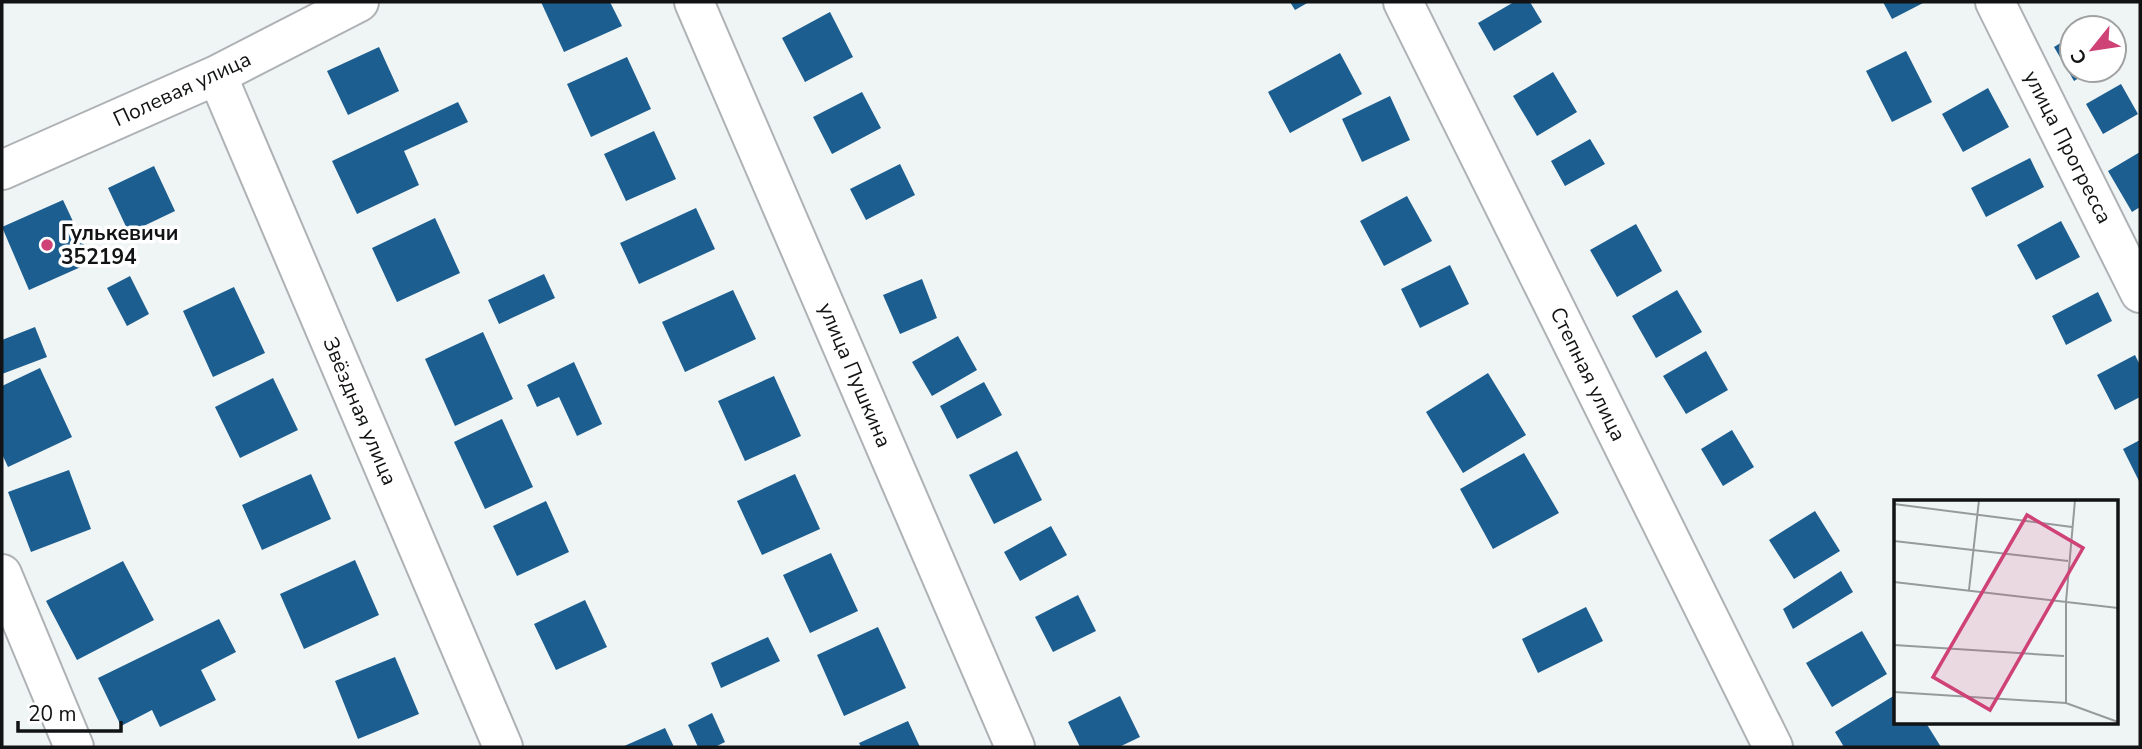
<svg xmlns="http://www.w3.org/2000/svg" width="2142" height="749" font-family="'Nunito Sans',sans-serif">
<rect width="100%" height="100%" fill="#eff4f5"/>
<path fill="#1b5e8f" d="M 541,2 L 610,2 L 622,26 L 564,52 Z
M 1290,2 L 1309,2 L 1295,10 Z
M 1514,2 L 1530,2 L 1542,22 L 1494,51 L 1478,23 Z
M 1883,2 L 1925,2 L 1892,19 Z
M 830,12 L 853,57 L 805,82 L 782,38 Z
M 2072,36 L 2072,70 L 2092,70 L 2074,81 L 2054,47 Z
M 379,47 L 399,91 L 348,115 L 327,71 Z
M 1906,51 L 1932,102 L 1892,122 L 1866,71 Z
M 1340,53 L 1362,94 L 1290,133 L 1268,92 Z
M 627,57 L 651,109 L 591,137 L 567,84 Z
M 1553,72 L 1577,112 L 1537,136 L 1513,96 Z
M 2121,84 L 2138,114 L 2103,134 L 2086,104 Z
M 1988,88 L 2009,127 L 1963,152 L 1942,114 Z
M 862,92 L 881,128 L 832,154 L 813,117 Z
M 1390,96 L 1410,140 L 1362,162 L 1342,119 Z
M 458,102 L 468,122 L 404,151 L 419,185 L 357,214 L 332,161 Z
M 654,131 L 676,179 L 626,201 L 604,154 Z
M 1590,139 L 1605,164 L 1565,186 L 1551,161 Z
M 2140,152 L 2140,207 L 2132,212 L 2108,171 Z
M 2030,158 L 2044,187 L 1986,217 L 1971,188 Z
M 900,164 L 915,195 L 866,220 L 850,189 Z
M 154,166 L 175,211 L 129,233 L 108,188 Z
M 1407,196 L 1432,241 L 1384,266 L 1360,221 Z
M 63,200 L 92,262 L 29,290 L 2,227 Z
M 696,208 L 715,249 L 639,284 L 620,243 Z
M 435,218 L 460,273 L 397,302 L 372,248 Z
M 2061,221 L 2080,257 L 2036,280 L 2017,245 Z
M 1636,224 L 1662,271 L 1617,297 L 1590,250 Z
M 1450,265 L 1469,304 L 1420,328 L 1401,289 Z
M 544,274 L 555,298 L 499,324 L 488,300 Z
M 130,276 L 149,314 L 127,326 L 107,288 Z
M 922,279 L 937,318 L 900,334 L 883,295 Z
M 234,287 L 265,353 L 213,377 L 183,311 Z
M 733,290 L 756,339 L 685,372 L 662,322 Z
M 1677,290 L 1702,332 L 1656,358 L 1632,316 Z
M 2098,292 L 2112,321 L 2066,345 L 2052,316 Z
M 35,327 L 47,357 L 2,374 L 2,340 Z
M 483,332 L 513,399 L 455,426 L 425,359 Z
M 958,336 L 977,370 L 932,396 L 912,362 Z
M 1706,351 L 1728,390 L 1686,414 L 1663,376 Z
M 2135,355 L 2140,365 L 2140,397 L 2115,410 L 2097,375 Z
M 574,362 L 602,424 L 577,436 L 559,397 L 537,407 L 527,385 Z
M 40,368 L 72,437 L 8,467 L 2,454 L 2,386 Z
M 1488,373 L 1526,435 L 1463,473 L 1426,412 Z
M 774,376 L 801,436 L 745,461 L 718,401 Z
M 273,378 L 298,430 L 240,458 L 215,407 Z
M 984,382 L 1002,415 L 957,439 L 940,406 Z
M 502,419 L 533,487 L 485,509 L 454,442 Z
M 1732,430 L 1754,467 L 1723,486 L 1701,449 Z
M 2140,440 L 2140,483 L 2123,449 Z
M 1017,451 L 1042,500 L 994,524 L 969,475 Z
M 1524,453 L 1559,513 L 1493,549 L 1460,489 Z
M 69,470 L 91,529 L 31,552 L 8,492 Z
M 311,474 L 331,519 L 262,550 L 242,505 Z
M 795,474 L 820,529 L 762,555 L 737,501 Z
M 546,501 L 569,552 L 517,576 L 493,526 Z
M 1815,511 L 1840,551 L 1794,579 L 1769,540 Z
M 1051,526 L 1067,555 L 1020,581 L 1004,552 Z
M 831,553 L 858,611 L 810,633 L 783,575 Z
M 355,560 L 379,615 L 304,649 L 280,594 Z
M 123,561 L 154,620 L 77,660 L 46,601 Z
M 1841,571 L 1853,592 L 1793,629 L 1783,609 Z
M 1078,595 L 1096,631 L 1053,652 L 1035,617 Z
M 585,600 L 607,647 L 556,670 L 534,624 Z
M 1586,607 L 1603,641 L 1538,673 L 1522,639 Z
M 219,619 L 236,652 L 201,670 L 216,700 L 160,727 L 152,710 L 121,726 L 98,678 Z
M 878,627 L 906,688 L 844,716 L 817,655 Z
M 1862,631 L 1887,674 L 1832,707 L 1806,663 Z
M 768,637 L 780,661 L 721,688 L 711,663 Z
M 395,657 L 419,714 L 358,739 L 335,681 Z
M 1895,695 L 1895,723 L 1926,723 L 1941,747 L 1844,747 L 1835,732 Z
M 1120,696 L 1140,737 L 1119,747 L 1080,747 L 1068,722 Z
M 712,713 L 725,742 L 715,747 L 698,747 L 688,725 Z
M 908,721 L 920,747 L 861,747 L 859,743 Z
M 665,728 L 674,747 L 622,747 Z"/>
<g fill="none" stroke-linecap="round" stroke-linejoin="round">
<g stroke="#aeb2b4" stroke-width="42">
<path id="minor" d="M 694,2 L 1015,747
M 1403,2 L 1773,747
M 1995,2 L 2140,293
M 217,75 L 503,747
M 2,170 L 217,75 L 359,2
M 2,574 L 74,747"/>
</g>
<use href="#minor" stroke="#fff" stroke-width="38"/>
</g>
<circle fill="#ce4275" stroke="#fff" stroke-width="2.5" cx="47" cy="245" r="7"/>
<g text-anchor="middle" stroke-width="7" stroke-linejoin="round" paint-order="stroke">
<g font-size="21" fill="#121314" stroke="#fff">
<text transform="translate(182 89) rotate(-25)" y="7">Полевая улица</text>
<text transform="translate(2068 147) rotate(63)" y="7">улица Прогресса</text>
<text transform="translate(1588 374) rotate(64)" y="7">Степная улица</text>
<text transform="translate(855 375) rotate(67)" y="7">улица Пушкина</text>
<text transform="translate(360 411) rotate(67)" y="7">Звёздная улица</text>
</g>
<g font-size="21" font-weight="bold" fill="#121314" stroke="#fff" text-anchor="start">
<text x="61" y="240">Гулькевичи<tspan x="61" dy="24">352194</tspan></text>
</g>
</g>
<g transform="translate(1894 500)">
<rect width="224" height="224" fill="#eff4f5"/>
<path fill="none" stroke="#979a9b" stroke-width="2" d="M 0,4 L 178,27M 0,41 L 174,61M 0,82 L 224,108M 75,90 L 85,0M 0,145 L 170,156M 0,192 L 172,203 L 224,222M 172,203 L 172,102 L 181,0"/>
<path fill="#ce4275" fill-opacity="0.15" stroke="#ce4275" stroke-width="3.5" d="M 133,15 L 189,48 L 96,210 L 39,177 Z"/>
<rect width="224" height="224" fill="none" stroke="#121314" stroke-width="3.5"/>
</g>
<rect width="2142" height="749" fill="none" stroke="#121314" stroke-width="7"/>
<g transform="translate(2093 49) rotate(240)"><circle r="33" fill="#ffffff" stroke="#a0a1a1" stroke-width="2"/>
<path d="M0-5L12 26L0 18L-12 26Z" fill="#ce4275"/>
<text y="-10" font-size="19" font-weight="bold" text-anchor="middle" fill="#121314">С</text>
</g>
<path d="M18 721v10h103v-10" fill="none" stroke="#121314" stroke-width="3.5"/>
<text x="28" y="721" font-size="21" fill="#121314" stroke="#ffffff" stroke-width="5" paint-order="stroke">20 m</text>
</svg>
